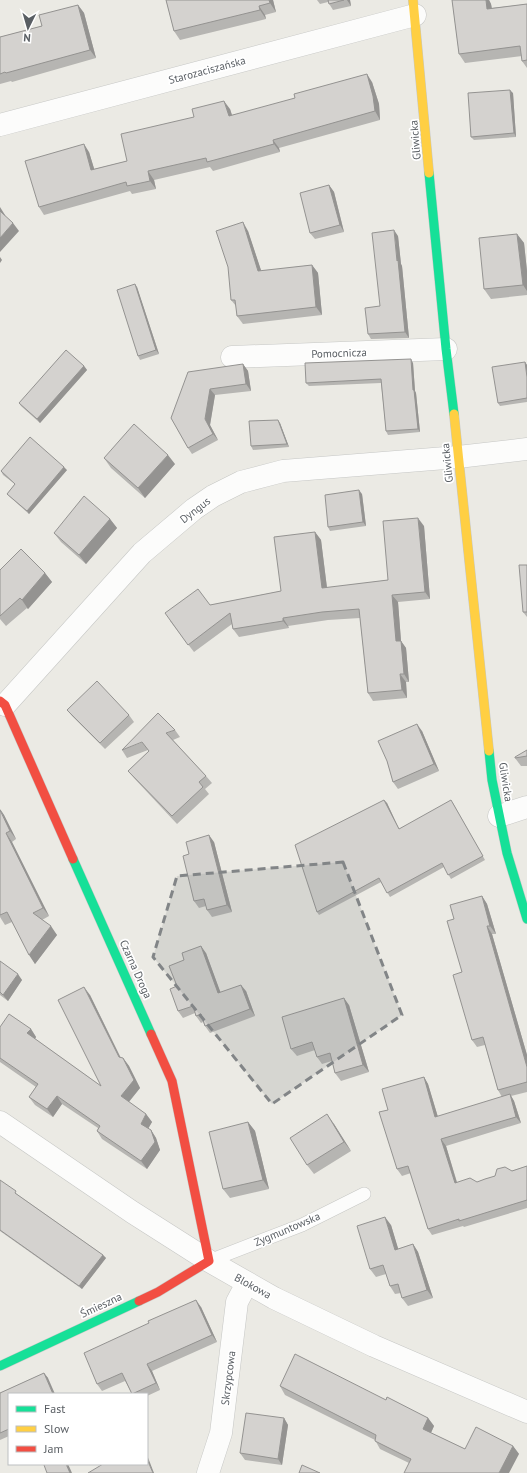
<svg xmlns="http://www.w3.org/2000/svg" width="527" height="1473" font-family="'PT Sans',sans-serif">
<rect width="100%" height="100%" fill="#ebeae4"/>
<g fill="none" stroke-linecap="round" stroke-linejoin="round">
<g stroke="#c6c7c5" stroke-width="14">
<path id="lane" d="M 209,1261 L 302,1225 L 364,1194"/>
</g>
<g stroke="#c6c7c5" stroke-width="23">
<path id="street" d="M 0,125 L 415,15
M 232,357 L 446,349
M 5,705 L 142,553 L 194,509 L 213,496 L 241,482 L 283,471 L 458,457 L 527,449
M 499,816 L 527,807
M 0,1122 L 132,1212 L 209,1261 L 274,1298 L 374,1346 L 527,1412
M 208,1473 L 221,1433 L 237,1302 L 247,1283"/>
</g>
<g stroke="#c6c8c6" stroke-width="10">
<path id="fast" d="M 429,173 L 446,349 L 454,414
M 489,751 L 492,780 L 507,853 L 527,919
M 73,859 L 151,1034
M 0,1366 L 139,1301"/>
</g>
<g stroke="#c6c8c6" stroke-width="10">
<path id="slow" d="M 413,0 L 429,173
M 454,414 L 489,751"/>
</g>
<g stroke="#c6c8c6" stroke-width="10">
<path id="jam" d="M 0,701 L 5,705 L 73,859
M 139,1301 L 158,1292 L 209,1261 L 172,1081 L 151,1034"/>
</g>
<use href="#lane" stroke="#fcfcfb" stroke-width="13"/>
<use href="#street" stroke="#fcfcfb" stroke-width="22"/>
<use href="#fast" stroke="#16e098" stroke-width="9"/>
<use href="#slow" stroke="#ffcf43" stroke-width="9"/>
<use href="#jam" stroke="#f24e42" stroke-width="9"/>
</g>
<path fill="#b6b5b2" d="M 166,0 L 273,0 L 276,12 L 265,15 L 266,19 L 180,40 L 174,31 Z
M 317,0 L 350,0 L 351,6 L 333,10 L 328,2 L 320,4 Z
M 452,0 L 489,0 L 491,4 L 492,8 L 527,4 L 527,68 L 522,61 L 522,56 L 465,63 L 459,54 Z
M 78,5 L 84,13 L 96,58 L 12,82 L 11,81 L 0,84 L 0,37 L 42,26 Z
M 372,82 L 379,104 L 380,120 L 279,148 L 280,152 L 213,171 L 210,167 L 154,180 L 156,189 L 132,194 L 130,191 L 44,215 L 39,207 L 89,152 L 94,169 L 127,161 L 230,109 L 232,115 Z
M 513,93 L 516,137 L 474,140 L 471,137 Z
M 329,185 L 334,192 L 344,232 L 315,239 L 310,233 Z
M 248,231 L 261,271 L 312,265 L 318,273 L 322,315 L 243,324 L 237,316 L 236,306 L 231,300 Z
M 517,234 L 524,243 L 527,271 L 527,295 L 491,299 L 484,289 Z
M 398,236 L 401,264 L 402,266 L 409,338 L 371,339 L 368,334 L 380,306 Z
M 137,287 L 159,354 L 140,360 L 138,356 Z
M 525,362 L 527,365 L 527,402 L 500,406 L 498,403 Z
M 413,363 L 415,391 L 416,393 L 420,432 L 388,435 L 386,431 L 381,383 L 309,386 L 306,383 Z
M 243,364 L 248,371 L 251,391 L 215,395 L 210,425 L 218,440 L 192,454 L 188,448 L 171,418 Z
M 84,366 L 87,370 L 40,423 L 21,406 L 19,403 Z
M 280,423 L 289,447 L 253,450 L 251,446 Z
M 104,458 L 175,464 L 145,498 L 111,468 Z
M 67,470 L 29,514 L 10,497 L 7,494 L 15,484 L 3,475 L 1,471 Z
M 362,494 L 366,526 L 330,531 L 328,527 Z
M 110,519 L 117,528 L 86,564 L 61,542 L 54,533 Z
M 424,526 L 430,599 L 398,602 L 401,641 L 406,648 L 409,682 L 406,682 L 407,698 L 373,701 L 368,693 L 360,618 L 328,620 L 288,626 L 289,628 L 239,637 L 233,629 L 232,624 L 194,652 L 170,621 L 210,605 L 281,591 L 315,532 L 321,540 L 327,588 L 388,580 Z
M 527,565 L 527,617 L 523,612 Z
M 0,570 L 45,573 L 52,582 L 28,609 L 27,608 L 6,626 L 0,619 Z
M 67,710 L 129,715 L 134,722 L 105,749 L 72,716 Z
M 175,730 L 180,737 L 173,740 L 206,776 L 212,783 L 205,789 L 209,794 L 177,824 L 134,778 L 128,771 L 149,751 L 148,750 L 127,758 L 122,750 Z
M 422,731 L 439,771 L 398,789 L 393,782 L 387,761 Z
M 527,750 L 527,766 L 521,766 L 515,758 Z
M 384,800 L 387,803 L 399,829 L 453,803 L 485,860 L 451,879 L 444,867 L 390,897 L 381,882 L 319,915 L 317,912 Z
M 0,809 L 4,815 L 16,839 L 12,842 L 49,916 L 42,920 L 57,935 L 35,964 L 12,922 L 5,925 L 0,917 Z
M 214,842 L 232,912 L 212,917 L 207,910 L 206,906 L 199,908 L 194,901 L 189,854 Z
M 482,896 L 487,904 L 496,934 L 492,934 L 527,1055 L 527,1092 L 511,1096 L 514,1101 L 521,1123 L 446,1146 L 457,1182 L 477,1182 L 527,1166 L 527,1208 L 464,1227 L 463,1226 L 432,1235 L 428,1229 L 411,1173 L 402,1176 L 397,1169 L 388,1110 L 424,1077 L 428,1084 L 438,1117 L 502,1097 L 498,1090 L 485,1045 L 477,1047 L 472,1040 L 454,919 Z
M 206,953 L 220,992 L 246,991 L 255,1016 L 210,1033 L 205,1026 L 203,1022 L 201,1023 L 196,1016 L 195,1013 L 183,1018 L 178,1011 L 177,986 Z
M 0,961 L 22,980 L 8,1001 L 0,995 Z
M 90,995 L 121,1058 L 123,1058 L 129,1066 L 140,1088 L 129,1102 L 146,1114 L 152,1122 L 148,1129 L 151,1130 L 156,1138 L 160,1150 L 147,1169 L 102,1139 L 97,1131 L 98,1128 L 62,1104 L 53,1117 L 35,1105 L 29,1097 L 36,1087 L 0,1062 L 0,1027 L 31,1029 L 36,1037 L 35,1039 L 101,1086 Z
M 349,1005 L 369,1072 L 341,1081 L 335,1073 L 332,1061 L 322,1064 L 317,1057 L 315,1050 L 297,1056 L 291,1049 Z
M 248,1122 L 255,1131 L 269,1189 L 230,1198 L 223,1189 Z
M 334,1124 L 351,1151 L 314,1174 L 307,1165 Z
M 0,1180 L 18,1195 L 103,1255 L 106,1258 L 82,1289 L 0,1231 Z
M 391,1225 L 398,1249 L 413,1244 L 418,1252 L 433,1298 L 408,1306 L 402,1298 L 401,1293 L 395,1294 L 390,1286 L 386,1274 L 376,1277 L 370,1269 Z
M 201,1307 L 217,1342 L 152,1371 L 160,1390 L 147,1396 L 147,1394 L 132,1394 L 125,1381 L 102,1391 L 97,1384 Z
M 44,1373 L 48,1378 L 9,1394 L 9,1436 L 0,1440 L 0,1393 Z
M 280,1386 L 386,1400 L 428,1418 L 434,1426 L 431,1433 L 465,1449 L 513,1446 L 519,1454 L 409,1463 L 380,1449 L 375,1440 L 285,1395 Z
M 284,1418 L 288,1425 L 282,1465 L 245,1460 L 240,1453 Z"/>
<path fill="#949391" d="M 269,0 L 273,0 L 276,12 L 270,3 Z
M 347,0 L 350,0 L 351,6 Z
M 486,0 L 489,0 L 491,4 L 493,17 L 487,9 Z
M 78,5 L 84,13 L 96,58 L 90,50 Z
M 259,6 L 265,15 L 266,19 L 260,10 Z
M 367,74 L 372,82 L 379,104 L 380,120 L 375,111 Z
M 510,90 L 513,93 L 516,137 L 514,133 Z
M 224,101 L 230,109 L 235,125 L 229,116 Z
M 273,140 L 279,148 L 280,152 L 274,144 Z
M 84,144 L 89,152 L 97,178 L 91,170 Z
M 148,171 L 154,180 L 156,189 L 150,181 Z
M 329,185 L 334,192 L 344,232 L 340,225 Z
M 0,207 L 5,215 L 6,219 L 0,211 Z
M 243,222 L 248,231 L 264,279 L 258,271 Z
M 13,223 L 19,231 L 0,252 L 0,238 Z
M 394,230 L 398,236 L 401,264 L 402,266 L 409,338 L 405,332 Z
M 517,234 L 524,243 L 527,271 L 527,291 L 523,285 Z
M 0,257 L 2,260 L 0,263 Z
M 312,265 L 318,273 L 322,315 L 316,307 Z
M 135,284 L 137,287 L 159,354 L 156,350 Z
M 411,359 L 413,363 L 415,391 L 416,393 L 420,432 L 418,429 L 413,390 Z
M 525,362 L 527,365 L 527,377 Z
M 243,364 L 248,371 L 251,391 L 246,384 Z
M 84,366 L 87,370 L 40,423 L 37,419 Z
M 210,389 L 215,395 L 210,425 L 218,440 L 213,434 L 205,419 Z
M 278,420 L 280,423 L 289,447 L 287,444 Z
M 168,455 L 175,464 L 145,498 L 138,488 Z
M 64,467 L 67,470 L 29,514 L 27,511 Z
M 359,490 L 362,494 L 366,526 L 363,522 Z
M 418,518 L 424,526 L 430,599 L 425,592 Z
M 110,519 L 117,528 L 86,564 L 79,555 Z
M 315,532 L 321,540 L 328,596 L 322,588 Z
M 45,573 L 52,582 L 28,609 L 22,600 Z
M 392,595 L 398,602 L 401,641 L 406,648 L 409,682 L 404,674 L 396,641 Z
M 283,618 L 288,626 L 289,628 L 283,621 Z
M 400,674 L 406,682 L 407,698 L 402,690 Z
M 417,724 L 422,731 L 439,771 L 434,764 Z
M 384,800 L 387,803 L 401,833 L 399,829 Z
M 0,809 L 4,815 L 16,839 L 10,831 Z
M 6,833 L 12,842 L 49,916 L 43,908 Z
M 209,835 L 214,842 L 232,912 L 227,905 Z
M 482,896 L 487,904 L 496,934 L 490,926 Z
M 51,926 L 57,935 L 35,964 L 29,955 Z
M 487,926 L 492,934 L 527,1055 L 527,1067 Z
M 201,946 L 206,953 L 223,999 L 218,993 Z
M 18,974 L 22,980 L 8,1001 L 3,995 Z
M 241,985 L 246,991 L 255,1016 L 250,1009 Z
M 84,987 L 90,995 L 124,1065 L 119,1057 Z
M 344,998 L 349,1005 L 369,1072 L 363,1065 Z
M 31,1029 L 36,1037 L 33,1042 L 27,1033 Z
M 123,1058 L 129,1066 L 140,1088 L 127,1104 L 121,1096 Z
M 424,1077 L 428,1084 L 440,1124 L 435,1117 Z
M 510,1094 L 514,1101 L 521,1123 L 516,1117 Z
M 57,1096 L 62,1104 L 53,1117 L 47,1109 Z
M 146,1114 L 152,1122 L 146,1132 L 141,1124 Z
M 327,1114 L 334,1124 L 351,1151 L 344,1142 Z
M 248,1122 L 255,1131 L 269,1189 L 263,1180 Z
M 151,1130 L 156,1138 L 160,1150 L 147,1169 L 141,1161 Z
M 441,1139 L 446,1146 L 459,1190 L 455,1183 Z
M 385,1217 L 391,1225 L 401,1258 L 395,1250 Z
M 413,1244 L 418,1252 L 433,1298 L 427,1290 Z
M 103,1255 L 106,1258 L 82,1289 L 79,1286 Z
M 196,1300 L 201,1307 L 217,1342 L 212,1335 Z
M 147,1364 L 152,1371 L 160,1390 L 156,1383 Z
M 44,1373 L 48,1378 L 55,1394 L 53,1394 Z
M 284,1418 L 288,1425 L 282,1465 L 278,1459 Z
M 428,1418 L 434,1426 L 429,1437 L 423,1429 Z
M 513,1446 L 519,1454 L 509,1473 L 499,1473 Z
M 147,1455 L 154,1473 L 153,1473 L 147,1459 Z
M 66,1464 L 68,1464 L 72,1473 L 70,1473 Z"/>
<path fill="#d4d2cf" stroke="#949391" d="M 166,0 L 269,0 L 270,3 L 259,6 L 260,10 L 174,31 Z
M 328,0 L 344,0 L 329,4 Z
M 452,0 L 486,0 L 487,9 L 527,4 L 527,60 L 522,61 L 520,46 L 459,54 Z
M 78,5 L 90,50 L 6,73 L 5,72 L 0,74 L 0,37 L 42,26 L 39,15 Z
M 367,74 L 373,96 L 375,111 L 273,140 L 274,144 L 207,162 L 206,158 L 148,171 L 150,181 L 127,186 L 126,182 L 39,207 L 25,161 L 84,144 L 91,170 L 127,161 L 121,134 L 194,117 L 192,109 L 224,101 L 229,116 L 295,98 L 294,94 Z
M 510,90 L 514,133 L 471,137 L 468,93 Z
M 329,185 L 340,225 L 310,233 L 300,193 Z
M 0,210 L 0,211 L 13,223 L 0,238 Z
M 243,222 L 258,271 L 312,265 L 316,307 L 237,316 L 235,300 L 231,300 L 228,267 L 216,231 Z
M 394,230 L 397,261 L 398,260 L 405,332 L 368,334 L 365,308 L 380,306 L 372,233 Z
M 517,234 L 523,285 L 484,289 L 479,238 Z
M 135,284 L 156,350 L 138,356 L 117,290 Z
M 66,350 L 84,366 L 37,419 L 19,403 Z
M 411,359 L 413,390 L 414,390 L 418,429 L 386,431 L 381,379 L 306,383 L 305,363 Z
M 525,362 L 527,377 L 527,398 L 498,403 L 492,367 Z
M 243,364 L 246,384 L 210,389 L 205,419 L 213,434 L 188,448 L 171,418 L 188,372 Z
M 278,420 L 287,444 L 251,446 L 249,421 Z
M 134,424 L 168,455 L 138,488 L 104,458 Z
M 30,437 L 64,467 L 27,511 L 7,494 L 15,484 L 1,471 Z
M 359,490 L 363,522 L 328,527 L 325,495 Z
M 84,496 L 110,519 L 79,555 L 54,533 Z
M 418,518 L 425,592 L 392,595 L 396,641 L 401,641 L 404,674 L 400,674 L 402,690 L 368,693 L 359,609 L 322,612 L 283,618 L 283,621 L 233,629 L 230,613 L 188,645 L 165,613 L 198,589 L 210,605 L 281,591 L 274,537 L 315,532 L 322,588 L 388,580 L 383,521 Z
M 21,549 L 45,573 L 22,600 L 20,598 L 0,616 L 0,570 Z
M 519,565 L 527,565 L 527,612 L 523,612 Z
M 97,681 L 129,715 L 100,743 L 67,710 Z
M 158,713 L 175,730 L 166,733 L 206,776 L 199,782 L 203,787 L 172,816 L 128,771 L 149,751 L 142,742 L 122,750 Z
M 417,724 L 434,764 L 393,782 L 387,761 L 378,741 Z
M 527,750 L 527,756 L 515,758 L 515,757 Z
M 384,800 L 399,829 L 451,800 L 483,856 L 448,875 L 442,863 L 387,893 L 379,878 L 317,912 L 295,845 Z
M 0,810 L 10,831 L 6,833 L 43,908 L 33,913 L 51,926 L 29,955 L 7,912 L 0,915 Z
M 209,835 L 227,905 L 207,910 L 204,899 L 194,901 L 183,856 L 189,854 L 186,842 Z
M 482,896 L 490,926 L 487,926 L 527,1067 L 527,1082 L 498,1090 L 483,1037 L 472,1040 L 453,975 L 462,972 L 447,921 L 454,919 L 450,905 Z
M 201,946 L 218,993 L 241,985 L 250,1009 L 205,1026 L 201,1014 L 196,1016 L 193,1006 L 178,1011 L 170,989 L 177,986 L 169,966 L 184,960 L 182,953 Z
M 0,961 L 18,974 L 3,995 L 0,992 Z
M 84,987 L 119,1057 L 123,1058 L 134,1080 L 121,1096 L 146,1114 L 141,1124 L 151,1130 L 155,1142 L 141,1161 L 97,1131 L 100,1126 L 57,1096 L 47,1109 L 29,1097 L 38,1084 L 0,1058 L 0,1027 L 9,1014 L 31,1029 L 27,1033 L 101,1086 L 58,1000 Z
M 344,998 L 363,1065 L 335,1073 L 330,1053 L 317,1057 L 312,1042 L 291,1049 L 282,1017 Z
M 424,1077 L 435,1117 L 510,1094 L 516,1117 L 441,1139 L 455,1183 L 470,1178 L 477,1182 L 485,1179 L 495,1176 L 497,1169 L 505,1167 L 512,1171 L 527,1166 L 527,1200 L 459,1221 L 459,1219 L 428,1229 L 408,1166 L 397,1169 L 379,1112 L 388,1110 L 382,1089 Z
M 327,1114 L 344,1142 L 307,1165 L 290,1138 Z
M 248,1122 L 263,1180 L 223,1189 L 209,1132 Z
M 0,1180 L 16,1191 L 15,1193 L 103,1255 L 79,1286 L 0,1230 Z
M 385,1217 L 395,1250 L 413,1244 L 427,1290 L 402,1298 L 398,1284 L 390,1286 L 383,1265 L 370,1269 L 357,1226 Z
M 196,1300 L 212,1335 L 147,1364 L 156,1383 L 132,1394 L 122,1373 L 97,1384 L 84,1353 L 149,1323 L 148,1321 Z
M 295,1354 L 386,1400 L 387,1397 L 428,1418 L 423,1429 L 465,1449 L 476,1427 L 513,1446 L 499,1473 L 404,1473 L 411,1459 L 375,1441 L 376,1435 L 280,1386 Z
M 44,1373 L 53,1394 L 9,1394 L 9,1429 L 0,1433 L 0,1393 Z
M 246,1413 L 284,1418 L 278,1459 L 240,1453 Z
M 147,1459 L 153,1473 L 88,1473 L 103,1464 L 147,1464 Z
M 47,1464 L 66,1464 L 70,1473 L 47,1473 L 44,1465 Z
M 302,1465 L 320,1473 L 299,1473 Z"/>
<path fill="#828587" fill-opacity="0.2" stroke="#828587" stroke-width="3" stroke-dasharray="8 5" stroke-linejoin="round" d="M 343,862 L 402,1015 L 272,1104 L 153,957 L 177,876 Z"/>
<g text-anchor="middle" stroke-width="3.5" stroke-linejoin="round" paint-order="stroke">
<g font-size="11" fill="#595e63" stroke="#fff">
<text transform="translate(207 70) rotate(-15)" y="4">Starozaciszańska</text>
<text transform="translate(415 140) rotate(-95)" y="4">Gliwicka</text>
<text transform="translate(339 353) rotate(-2)" y="4">Pomocnicza</text>
<text transform="translate(447 463) rotate(-96)" y="4">Gliwicka</text>
<text transform="translate(195 510) rotate(-38)" y="4">Dyngus</text>
<text transform="translate(506 782) rotate(81)" y="4">Gliwicka</text>
<text transform="translate(136 969) rotate(66)" y="4">Czarna Droga</text>
<text transform="translate(287 1229) rotate(-23)" y="4">Zygmuntowska</text>
<text transform="translate(253 1286) rotate(29)" y="4">Blokowa</text>
<text transform="translate(101 1305) rotate(-25)" y="4">Śmieszna</text>
<text transform="translate(228 1378) rotate(-83)" y="4">Skrzypcowa</text>
</g>
</g>
<rect x="8" y="1393" width="140" height="72" fill="#ffffff" stroke="#bdbfc1"/>
<rect x="16" y="1406" width="20" height="6" fill="#16e098" stroke="#bdbfc1"/>
<text x="44" y="1413" font-size="12" fill="#595e63">Fast</text>
<rect x="16" y="1426" width="20" height="6" fill="#ffcf43" stroke="#bdbfc1"/>
<text x="44" y="1433" font-size="12" fill="#595e63">Slow</text>
<rect x="16" y="1446" width="20" height="6" fill="#f24e42" stroke="#bdbfc1"/>
<text x="44" y="1453" font-size="12" fill="#595e63">Jam</text>
<g transform="translate(28 28) rotate(185)" stroke="#ffffff" stroke-width="3" paint-order="stroke">
<path d="M0-3L7 15L0 10L-7 15Z" fill="#595e63"/>
<text y="-6" font-size="11" font-weight="bold" text-anchor="middle" fill="#595e63">N</text>
</g>
</svg>
